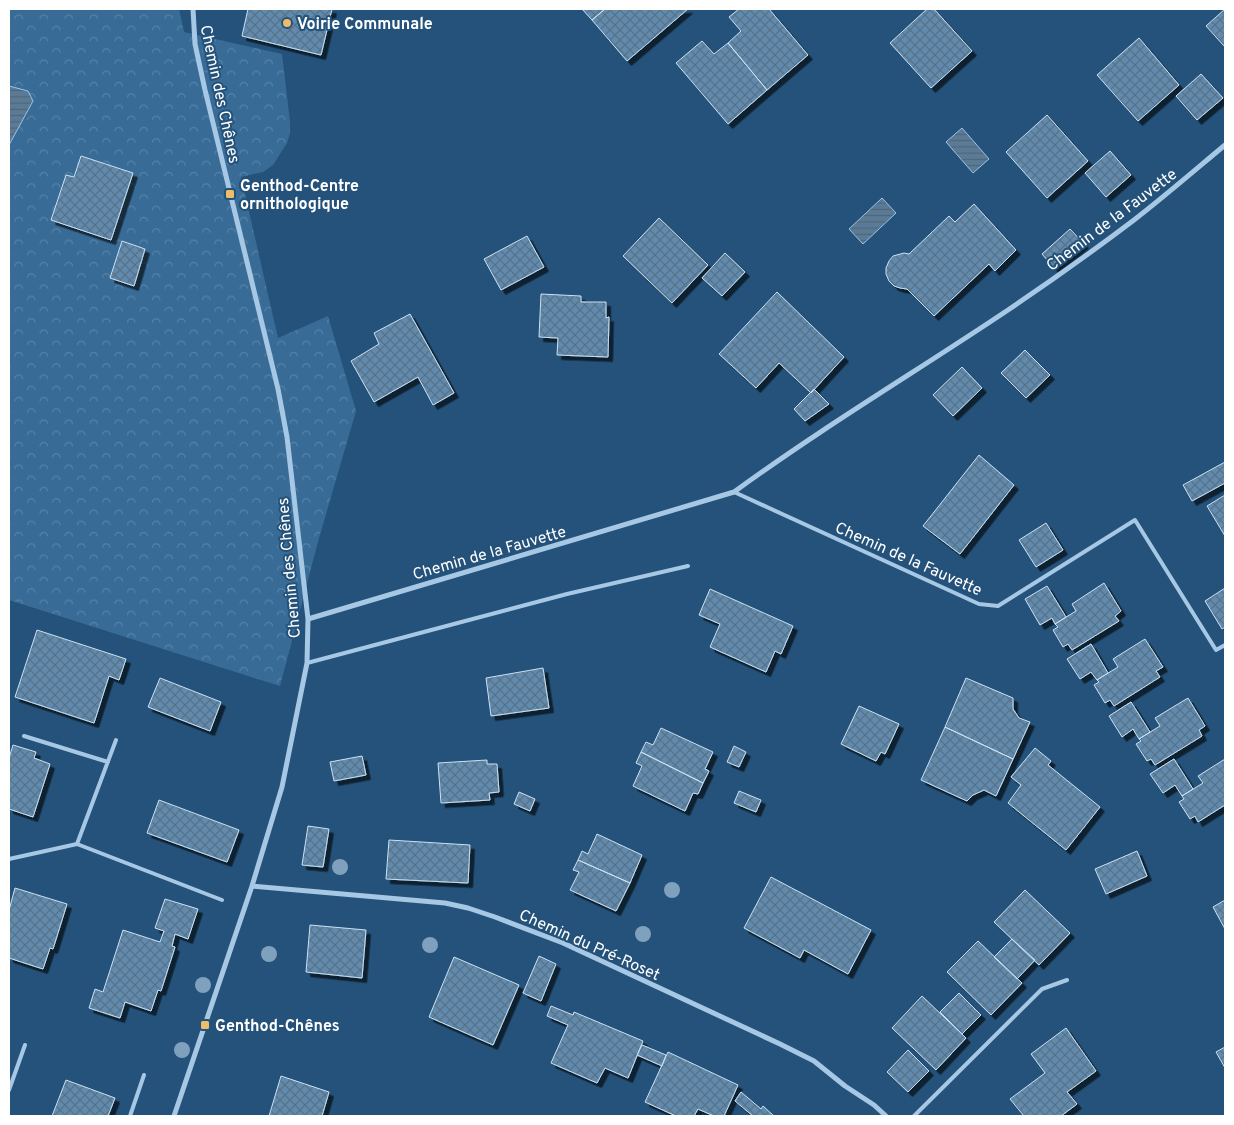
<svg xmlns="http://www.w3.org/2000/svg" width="1234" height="1125" font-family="Overpass,sans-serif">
<defs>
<pattern id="forest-crowns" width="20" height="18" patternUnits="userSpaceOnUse" patternTransform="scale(1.25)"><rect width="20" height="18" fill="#386c97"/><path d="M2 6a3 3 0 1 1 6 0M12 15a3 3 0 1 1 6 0" fill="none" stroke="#5682a7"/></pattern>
<pattern id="water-rules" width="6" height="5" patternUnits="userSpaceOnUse" patternTransform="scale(1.25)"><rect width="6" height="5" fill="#5a7b98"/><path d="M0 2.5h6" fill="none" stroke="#536472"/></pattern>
<pattern id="building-cross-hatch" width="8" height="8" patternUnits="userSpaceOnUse" patternTransform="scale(1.25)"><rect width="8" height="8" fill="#618bae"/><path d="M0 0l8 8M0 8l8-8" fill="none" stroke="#597287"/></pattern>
<filter id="shadow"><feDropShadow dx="4.5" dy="4.5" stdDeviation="0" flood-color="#0009"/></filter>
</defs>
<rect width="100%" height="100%" fill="#24527a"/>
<path fill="url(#forest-crowns)" d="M 9,9 L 179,9 L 184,32 L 282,54 L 290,122 L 290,133 L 287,143 L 273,165 L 263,172 L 241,177 L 278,338 L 328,316 L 356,411 L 319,538 L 280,686 L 9,600 Z"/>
<path fill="url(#water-rules)" stroke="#9bc4e5" d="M 9,86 L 28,91 L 33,101 L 9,145 Z
M 962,128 L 989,159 L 973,173 L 946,142 Z
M 882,198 L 896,213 L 863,244 L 849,229 Z"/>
<path fill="url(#building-cross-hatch)" stroke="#cae1f3" filter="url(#shadow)" d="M 248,9 L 332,9 L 321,55 L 242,36 Z
M 582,9 L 605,9 L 592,20 Z
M 605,9 L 688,9 L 627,61 L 592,20 Z
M 739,9 L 769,9 L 808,55 L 767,90 L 728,43 L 741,31 L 729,17 Z
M 927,9 L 934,9 L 972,51 L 931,88 L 890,43 Z
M 1225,9 L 1225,47 L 1206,26 Z
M 1139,38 L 1179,85 L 1138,121 L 1097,75 Z
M 702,41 L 714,54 L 728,43 L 767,90 L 728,124 L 676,63 Z
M 1201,74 L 1223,98 L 1197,120 L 1176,96 Z
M 1047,115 L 1088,161 L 1047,198 L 1006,152 Z
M 1110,151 L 1131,175 L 1106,197 L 1085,173 Z
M 81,156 L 133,173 L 111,240 L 51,220 L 66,175 L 74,177 Z
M 974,204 L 1016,250 L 995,271 L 989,264 L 934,316 L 907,289 L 900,288 L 894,286 L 889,281 L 886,274 L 886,268 L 889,261 L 893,256 L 904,253 L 909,254 L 949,216 L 955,222 Z
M 659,218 L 708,265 L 672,303 L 623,256 Z
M 1070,229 L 1084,244 L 1054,268 L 1042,254 Z
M 527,236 L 544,267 L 501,290 L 484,259 Z
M 122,241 L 145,249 L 134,286 L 110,278 Z
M 725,253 L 745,272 L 722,296 L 702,278 Z
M 777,292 L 844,357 L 811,393 L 779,363 L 756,388 L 719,354 Z
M 541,294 L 581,296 L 581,302 L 606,302 L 606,318 L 609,317 L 608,357 L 557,355 L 558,338 L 539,337 Z
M 410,314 L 454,393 L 433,405 L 418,377 L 374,402 L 351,361 L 379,344 L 374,333 Z
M 1025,350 L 1050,375 L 1026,398 L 1001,373 Z
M 962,367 L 982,388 L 953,416 L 933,395 Z
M 814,389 L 829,404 L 805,421 L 794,409 Z
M 979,455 L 1014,485 L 960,554 L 923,526 Z
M 1225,462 L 1225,483 L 1192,501 L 1183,485 Z
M 1225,495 L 1225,536 L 1207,506 Z
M 1046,523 L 1063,550 L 1036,567 L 1019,540 Z
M 1104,583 L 1121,611 L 1115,616 L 1119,621 L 1072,650 L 1068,644 L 1063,647 L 1053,630 L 1058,627 L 1055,624 L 1076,611 L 1072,604 Z
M 1047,586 L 1066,617 L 1055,624 L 1052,618 L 1040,625 L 1025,599 Z
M 1225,588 L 1225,627 L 1222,629 L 1205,601 Z
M 710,589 L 793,626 L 781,654 L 775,651 L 766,672 L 710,647 L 720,624 L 699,615 Z
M 37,630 L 126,659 L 119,680 L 109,676 L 94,723 L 15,697 Z
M 1145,639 L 1163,667 L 1156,671 L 1160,677 L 1114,706 L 1110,700 L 1105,703 L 1094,685 L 1099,682 L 1097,680 L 1118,667 L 1113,659 Z
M 1091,644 L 1108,673 L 1097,680 L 1091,672 L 1080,679 L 1067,659 Z
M 543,668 L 549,708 L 491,716 L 486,678 Z
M 160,678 L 221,702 L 210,731 L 148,707 Z
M 966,678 L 1013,698 L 1013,709 L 1019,718 L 1030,722 L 1013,759 L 945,727 Z
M 1188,698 L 1205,726 L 1199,730 L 1202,736 L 1155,765 L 1151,759 L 1147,761 L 1136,744 L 1141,741 L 1139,739 L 1160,726 L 1155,718 Z
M 1131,702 L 1150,732 L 1139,739 L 1133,729 L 1122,737 L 1109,716 Z
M 859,706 L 899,724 L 885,754 L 881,752 L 876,761 L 841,744 Z
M 945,727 L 1013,759 L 996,796 L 984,790 L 973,795 L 967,801 L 921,780 Z
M 661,728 L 713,752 L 705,769 L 709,771 L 703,783 L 641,752 L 646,742 L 653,745 Z
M 13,745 L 36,752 L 34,758 L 50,764 L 33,817 L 9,809 L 9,758 Z
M 734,746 L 746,752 L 739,767 L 727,762 Z
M 1035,748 L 1051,761 L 1048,765 L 1100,807 L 1066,850 L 1008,803 L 1021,785 L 1011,777 Z
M 641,752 L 703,783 L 698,794 L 693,793 L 685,811 L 633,786 L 642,766 L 636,763 Z
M 362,756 L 366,775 L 334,781 L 330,762 Z
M 1174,759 L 1193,789 L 1182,796 L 1175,785 L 1163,793 L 1150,774 Z
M 1225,759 L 1225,805 L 1198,822 L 1195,816 L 1190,819 L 1179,802 L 1184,799 L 1182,796 L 1203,783 L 1198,776 Z
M 487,760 L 487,764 L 497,764 L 499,792 L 489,793 L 490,800 L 441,803 L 438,763 Z
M 739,791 L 761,800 L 756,812 L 734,803 Z
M 519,792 L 535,799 L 530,811 L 514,804 Z
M 159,800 L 239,830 L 227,862 L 147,833 Z
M 308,826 L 329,829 L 323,867 L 302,865 Z
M 597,834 L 642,855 L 630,883 L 578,860 L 582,851 L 588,854 Z
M 389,840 L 470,845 L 468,883 L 386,879 Z
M 1137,851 L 1147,876 L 1106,894 L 1095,869 Z
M 578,860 L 630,883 L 616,911 L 570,890 L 579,872 L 573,870 Z
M 771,877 L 871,930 L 848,974 L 804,950 L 800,958 L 744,928 Z
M 15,888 L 67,904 L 53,949 L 50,948 L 43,969 L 9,958 L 9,910 Z
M 1025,890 L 1070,933 L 1039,965 L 994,922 Z
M 165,899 L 198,909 L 188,939 L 175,934 L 172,946 L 175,947 L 161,991 L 158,990 L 151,1011 L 125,1002 L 120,1018 L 89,1008 L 95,989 L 103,992 L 123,930 L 160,942 L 164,931 L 155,928 Z
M 1225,900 L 1225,929 L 1213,907 Z
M 310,925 L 366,930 L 362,978 L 306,972 Z
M 1012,939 L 1035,960 L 1017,979 L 994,957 Z
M 978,941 L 1022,983 L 991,1015 L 947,972 Z
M 539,956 L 556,964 L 541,1001 L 523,993 Z
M 454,957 L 519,985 L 493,1045 L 429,1017 Z
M 959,993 L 981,1015 L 962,1034 L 940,1012 Z
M 922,996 L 966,1038 L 936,1070 L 892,1028 Z
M 551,1006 L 573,1015 L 574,1012 L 643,1041 L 628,1078 L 605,1068 L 597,1083 L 551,1063 L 568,1025 L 547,1016 Z
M 1066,1028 L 1096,1071 L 1067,1092 L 1077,1104 L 1061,1116 L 1024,1116 L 1010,1099 L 1045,1073 L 1031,1054 Z
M 642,1045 L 666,1055 L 662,1066 L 637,1055 Z
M 1225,1047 L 1225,1068 L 1216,1052 Z
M 908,1050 L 929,1071 L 908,1092 L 887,1072 Z
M 668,1052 L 738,1085 L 724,1116 L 714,1116 L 698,1109 L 694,1116 L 676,1116 L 645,1102 Z
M 281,1076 L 329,1092 L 322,1116 L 269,1116 Z
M 66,1080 L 115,1098 L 108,1116 L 52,1116 Z
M 741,1092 L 761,1109 L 763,1106 L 774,1116 L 753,1116 L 735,1101 Z"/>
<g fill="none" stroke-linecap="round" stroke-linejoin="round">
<path stroke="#a7c8e4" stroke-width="4" d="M 734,492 L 979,604 L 998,606 L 1135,520 L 1216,650 L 1225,645
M 307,663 L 567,594 L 688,566
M 24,736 L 108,762
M 77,844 L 116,740
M 9,859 L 77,844 L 222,900
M 9,1090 L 25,1045
M 130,1116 L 144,1075
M 914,1116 L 1042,989 L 1067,980"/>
<path stroke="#a7c8e4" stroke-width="5" d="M 308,619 L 734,492 C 823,427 917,371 1008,310 C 1051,281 1093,251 1134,220 C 1165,196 1195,170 1225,145
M 252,886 L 445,903 L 468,908 L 495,917 L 563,943 L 780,1044 L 814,1061 L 845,1086 L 874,1105 L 886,1116
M 174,1116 L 252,886 L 282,787 L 307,663 L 308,619 L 287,437 L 278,389 L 205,90 L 195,44 L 193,9"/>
</g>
<g fill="#7fa1bd">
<circle cx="340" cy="867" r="8"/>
<circle cx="672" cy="890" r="8"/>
<circle cx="643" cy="934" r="8"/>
<circle cx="430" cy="945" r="8"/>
<circle cx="269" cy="954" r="8"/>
<circle cx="203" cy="985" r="8"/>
<circle cx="182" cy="1050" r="8"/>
</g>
<g fill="#eebc6b" stroke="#24527a" stroke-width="2">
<circle cx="287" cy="23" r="5"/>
<rect x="225" y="189" width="10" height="10" rx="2.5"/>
<rect x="200" y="1020" width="10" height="10" rx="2.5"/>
</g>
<g text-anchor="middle" stroke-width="4" stroke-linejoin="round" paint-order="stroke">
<g font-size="16" font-weight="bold" fill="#fff" stroke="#24527a" text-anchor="start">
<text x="297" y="29">Voirie Communale</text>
<text x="240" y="191">Genthod-Centre<tspan x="240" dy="18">ornithologique</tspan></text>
<text x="215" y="1031">Genthod-Chênes</text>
</g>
<g font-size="16" fill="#fff" stroke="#24527a">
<text transform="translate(221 94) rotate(78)" y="6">Chemin des Chênes</text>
<text transform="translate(1111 219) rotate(-37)" y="6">Chemin de la Fauvette</text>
<text transform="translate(489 552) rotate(-16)" y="6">Chemin de la Fauvette</text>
<text transform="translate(909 558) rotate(24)" y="6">Chemin de la Fauvette</text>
<text transform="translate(288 568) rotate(-95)" y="6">Chemin des Chênes</text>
<text transform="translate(590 944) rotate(24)" y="6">Chemin du Pré-Roset</text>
</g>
</g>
<rect width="1234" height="1125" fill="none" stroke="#ffffff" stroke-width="20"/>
</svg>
